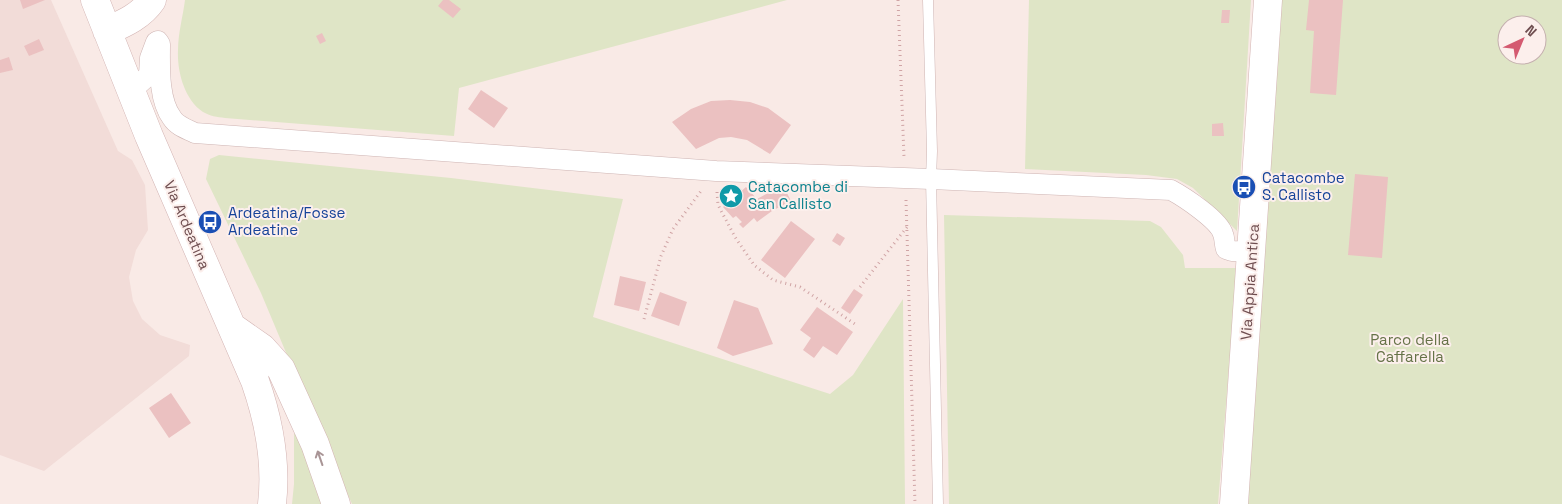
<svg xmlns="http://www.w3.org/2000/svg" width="1562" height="504" font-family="'Space Grotesk',sans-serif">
<rect width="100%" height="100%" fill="#f9eae6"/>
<path fill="#f2dcd8" d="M 0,0 L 51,0 L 118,151 L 132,160 L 145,185 L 148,230 L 136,250 L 129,277 L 133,301 L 142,319 L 160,335 L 190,345 L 189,356 L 44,471 L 0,455 Z"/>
<path fill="#dfe5c6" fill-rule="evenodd" d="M 185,0 L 787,0 L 459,88 L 454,136 L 225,118 C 217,117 210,116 203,112 C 184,99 177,71 178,50 C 178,33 183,16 185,0 Z
M 1029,0 L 1251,0 L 1237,231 L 1193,188 L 1177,179 L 1146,175 L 1025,169 Z
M 1282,0 L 1562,0 L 1562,504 L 1245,504 ZM 1507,25 L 1537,25 L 1537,55 L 1507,55 Z
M 219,155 L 451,178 L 623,199 L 593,317 L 830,394 L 853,375 L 903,299 L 905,504 L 352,504 L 316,424 L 261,293 L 206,179 L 210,159 Z
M 944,215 L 1150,221 L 1161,227 L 1183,255 L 1185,268 L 1237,268 L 1218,504 L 949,504 Z
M 301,430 L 328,504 L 292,504 L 294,484 L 294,434 Z"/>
<path fill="#ebc1c1" d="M 20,0 L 45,0 L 23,9 Z
M 443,0 L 449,0 L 461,9 L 453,18 L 438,6 Z
M 1309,0 L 1343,0 L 1336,95 L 1310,93 L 1314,31 L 1306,30 Z
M 1222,10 L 1230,10 L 1229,23 L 1221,23 Z
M 322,33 L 326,41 L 320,44 L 316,36 Z
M 39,39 L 44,50 L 29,56 L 24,46 Z
M 9,57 L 13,70 L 0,73 L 0,60 Z
M 481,90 L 508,108 L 494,128 L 468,109 Z
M 730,100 L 750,102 L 768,108 L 791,125 L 770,154 L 747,140 L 731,137 L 719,138 L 696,149 L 672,122 L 691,109 L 711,101 Z
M 1223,123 L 1224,136 L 1212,136 L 1212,124 Z
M 1355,174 L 1388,177 L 1382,258 L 1348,255 Z
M 783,185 L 791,201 L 772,211 L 757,222 L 754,218 L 743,228 L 739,224 L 742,222 L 736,216 L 733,218 L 723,207 L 746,187 L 757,199 Z
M 791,221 L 815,239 L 785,278 L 761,260 Z
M 837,233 L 845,238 L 840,246 L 832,241 Z
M 620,276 L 646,282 L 639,311 L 614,305 Z
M 854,289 L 863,295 L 850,314 L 841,308 Z
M 660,292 L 687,302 L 679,326 L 651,316 Z
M 734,300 L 758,308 L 773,344 L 733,356 L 717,348 Z
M 817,307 L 853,332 L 837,355 L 823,346 L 814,358 L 803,350 L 811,338 L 800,330 Z
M 171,393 L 191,423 L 169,438 L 149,408 Z"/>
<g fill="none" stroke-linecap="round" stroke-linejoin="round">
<g stroke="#ceb4b3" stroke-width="11">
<path id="lane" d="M 928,0 L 932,151 L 931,179 L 938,504"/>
</g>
<g stroke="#ceb4b3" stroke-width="21">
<path id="street" d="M 131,91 L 149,75 L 150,58 L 156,42 L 158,41 L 160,44 C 160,66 158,99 172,118 C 177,126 187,129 195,133 L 716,171 L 931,179 L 1171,190 C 1184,197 1219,220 1223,234 C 1225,239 1224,243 1226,249 L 1232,251 L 1252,252"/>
</g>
<g stroke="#d3b4b3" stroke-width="29">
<path id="secondary" d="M 95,0 L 149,136 L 255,381 C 269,421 277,461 272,504
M 107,31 C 125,23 141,16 152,0
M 232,327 L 262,348 L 281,369 L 315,444 L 336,504
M 1234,504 L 1268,0"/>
</g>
<path stroke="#d0a4a5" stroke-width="3" stroke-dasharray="1 4" stroke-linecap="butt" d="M 898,0 L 904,157
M 717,192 L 718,205 L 735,237 L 754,265 L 773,280 L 800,287 L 855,324
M 906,200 L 915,504
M 860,287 L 907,227
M 644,319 L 661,256 L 673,229 L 701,191"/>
<use href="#lane" stroke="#fff" stroke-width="10"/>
<use href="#street" stroke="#fff" stroke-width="20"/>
<use href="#secondary" stroke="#fff" stroke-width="28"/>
</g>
<defs><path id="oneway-shaft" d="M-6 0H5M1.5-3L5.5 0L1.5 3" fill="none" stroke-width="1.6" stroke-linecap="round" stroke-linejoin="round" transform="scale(1.25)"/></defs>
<use stroke="#a99596" href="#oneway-shaft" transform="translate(320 458) rotate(-109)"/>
<defs>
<g id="bus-disc" transform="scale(1.25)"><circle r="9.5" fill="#1a4fb4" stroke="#fcefec"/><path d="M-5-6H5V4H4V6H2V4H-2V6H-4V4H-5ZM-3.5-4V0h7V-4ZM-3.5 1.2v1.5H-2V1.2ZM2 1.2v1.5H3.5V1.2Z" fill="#fff"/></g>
<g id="sight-disc" transform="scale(1.25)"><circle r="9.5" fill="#0f9aa8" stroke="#fcefec"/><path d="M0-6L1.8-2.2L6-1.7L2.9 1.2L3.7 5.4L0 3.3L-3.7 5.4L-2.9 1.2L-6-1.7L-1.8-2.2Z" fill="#fff"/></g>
</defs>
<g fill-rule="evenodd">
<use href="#bus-disc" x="1244" y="187"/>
<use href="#sight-disc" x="731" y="196"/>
<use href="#bus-disc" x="210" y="222"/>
</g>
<g text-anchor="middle" stroke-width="4" stroke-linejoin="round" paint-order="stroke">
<g font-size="15" fill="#164399" stroke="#fcefec" text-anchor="start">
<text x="1262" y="183">Catacombe<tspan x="1262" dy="17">S. Callisto</tspan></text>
<text x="228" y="218">Ardeatina/Fosse<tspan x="228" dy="17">Ardeatine</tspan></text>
</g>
<g font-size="15" fill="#0d838f" stroke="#fcefec" text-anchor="start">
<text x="748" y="192">Catacombe di<tspan x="748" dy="17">San Callisto</tspan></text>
</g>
<g font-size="15" fill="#6f4e50" stroke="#fcefec">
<text transform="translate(187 225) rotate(67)" y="5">Via Ardeatina</text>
<text transform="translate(1250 282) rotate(-86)" y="5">Via Appia Antica</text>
</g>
<g font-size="15" fill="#667348" stroke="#fcefec">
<text x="1410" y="345">Parco della<tspan x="1410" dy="17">Caffarella</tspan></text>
</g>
</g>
<g transform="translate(1522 40) rotate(44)"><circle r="24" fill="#fcefec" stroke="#c4afae"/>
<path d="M0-4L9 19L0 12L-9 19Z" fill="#d45a70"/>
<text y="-8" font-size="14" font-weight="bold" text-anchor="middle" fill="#6f4e50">N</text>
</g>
</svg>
